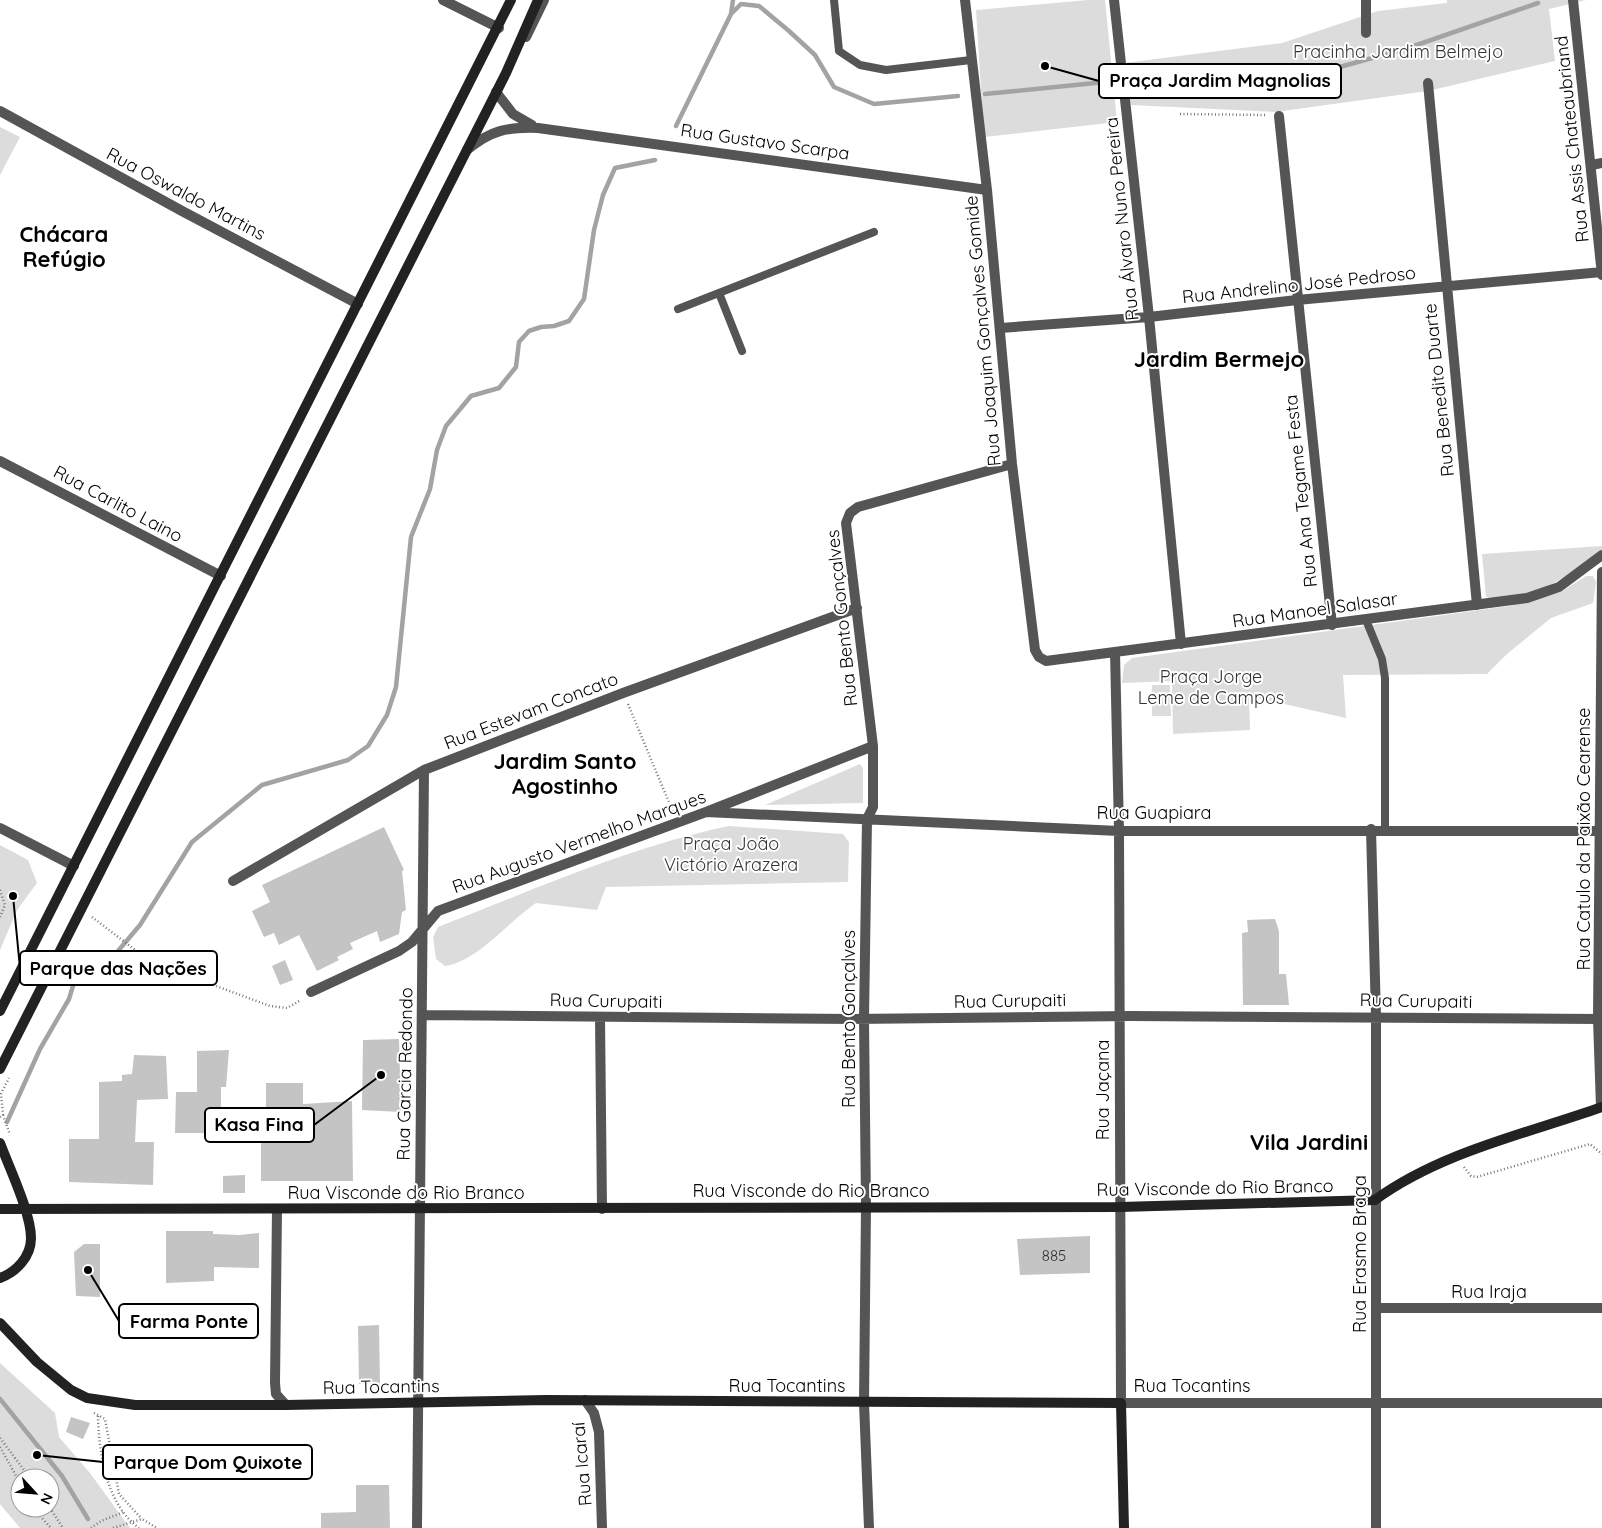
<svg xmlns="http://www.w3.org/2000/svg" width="1602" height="1528" font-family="Quicksand,sans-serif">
<rect width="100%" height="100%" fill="#fff"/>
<path fill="#dcdcdc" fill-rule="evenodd" d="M 1088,0 L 1105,0 L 1117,122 L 984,137 L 976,10 Z
M 1447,0 L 1586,0 L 1549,9 L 1555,61 L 1428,91 L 1275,112 L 1131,105 L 1124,63 L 1282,43 L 1378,11 L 1447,3 Z
M 0,127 L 20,137 L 0,175 Z
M 1602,546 L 1602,550 C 1568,575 1553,589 1509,597 C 1501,598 1494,600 1486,597 L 1482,554 Z
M 1586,576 L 1593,576 L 1596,582 L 1593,603 L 1551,618 L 1507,654 L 1487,674 L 1343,675 L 1346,718 L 1249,696 L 1250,730 L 1173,734 L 1172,681 L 1122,683 L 1124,665 L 1132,658 L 1509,606 L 1561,592 Z
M 1152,685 L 1170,685 L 1171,716 L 1152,716 Z
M 860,764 L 863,768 L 863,803 L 765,805 Z
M 729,826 L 843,834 L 849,842 L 848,882 L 606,887 L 597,910 L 536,903 C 509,921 478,961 445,966 L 436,959 L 433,937 L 438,927 C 533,890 629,847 729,826 Z
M 0,845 L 28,860 L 37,883 L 17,910 L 0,950 Z
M 0,1363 L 55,1413 L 59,1437 L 90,1473 L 130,1528 L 20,1528 L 0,1504 ZM 20,1478 L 50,1478 L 50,1508 L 20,1508 Z"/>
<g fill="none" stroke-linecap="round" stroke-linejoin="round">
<path stroke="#a3a3a3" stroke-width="4.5" d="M 731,14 L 741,4 L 759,6 L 789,31 L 815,55 L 834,87 L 874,104 L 958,96
M 1138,79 L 1230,70 L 1329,70 L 1408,48 L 1538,3
M 985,94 L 1105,82
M 676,126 L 731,14 L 733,0
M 7,1122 L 40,1049 L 69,999 L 76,976 L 107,964 L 140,925 L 192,842 L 262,785 L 348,760 L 368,746 L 387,715 L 396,687 L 411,537 L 430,489 L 437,450 L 446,426 L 471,396 L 499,388 L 516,367 L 519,342 L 529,331 L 541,327 L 554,326 L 569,321 L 584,299 L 594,230 L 603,195 L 615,168 L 655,160
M 0,1399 L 62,1476 L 88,1519"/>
</g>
<path fill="#c4c4c4" d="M 384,827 L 404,870 L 402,871 L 406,910 L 402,912 L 399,934 L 380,942 L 377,931 L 350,943 L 353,949 L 337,957 L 339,960 L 317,971 L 299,935 L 279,945 L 274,933 L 264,937 L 252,911 L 270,902 L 262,885 Z
M 1275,919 L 1279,931 L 1279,974 L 1286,974 L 1289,1005 L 1243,1005 L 1242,933 L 1248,932 L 1247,920 Z
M 285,960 L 293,980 L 280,985 L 272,966 Z
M 399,1039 L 401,1112 L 362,1110 L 363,1040 Z
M 229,1050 L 226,1087 L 221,1087 L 221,1133 L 175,1133 L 176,1092 L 197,1092 L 197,1051 Z
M 134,1055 L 166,1056 L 168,1099 L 137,1100 L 135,1142 L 154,1142 L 153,1185 L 69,1182 L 69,1139 L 99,1139 L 99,1082 L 122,1081 L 122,1075 L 132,1074 Z
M 266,1083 L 303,1083 L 303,1104 L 352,1101 L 353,1181 L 261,1181 L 261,1137 L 266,1138 Z
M 245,1175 L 245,1193 L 223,1193 L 223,1176 Z
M 166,1231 L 213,1231 L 213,1234 L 240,1235 L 259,1233 L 259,1268 L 214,1267 L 214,1281 L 166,1283 Z
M 1090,1236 L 1090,1273 L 1020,1275 L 1017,1239 Z
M 84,1244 L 100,1244 L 100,1297 L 76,1296 L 74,1252 Z
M 379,1325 L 380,1383 L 359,1384 L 358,1326 Z
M 71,1417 L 90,1423 L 83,1439 L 66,1432 Z
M 356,1485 L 389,1485 L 390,1528 L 321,1528 L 321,1513 L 356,1512 Z"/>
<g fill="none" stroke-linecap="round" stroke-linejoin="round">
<path stroke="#777" stroke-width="2.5" stroke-dasharray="1 2.5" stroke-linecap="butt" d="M 1180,114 L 1266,115
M 628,704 L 673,812
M 0,890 L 5,905 L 0,917
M 92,917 L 147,959 L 162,966 L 270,1006 L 287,1008 L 301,1000
M 3,1115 L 10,1135
M 0,1117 L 3,1115 L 1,1094 L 9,1078
M 1464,1167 L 1471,1176 L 1477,1177 L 1590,1144 L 1602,1154
M 94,1413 L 105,1419 L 119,1494 L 142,1519
M 98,1416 C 99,1453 106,1504 139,1528
M 0,1438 L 30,1478
M 0,1447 L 20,1483
M 33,1508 L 51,1528
M 50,1508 L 63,1528
M 91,1528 L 101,1521 L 124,1512
M 113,1528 L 142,1519 L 157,1528"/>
<path stroke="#555" stroke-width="8" d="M 834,0 L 839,51 L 860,65 L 886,70 L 971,60
M 719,293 L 742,351
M 678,309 L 874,232
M 1366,620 L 1382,659 L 1385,678 L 1385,829"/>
<path stroke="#555" stroke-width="10" d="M 443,0 L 499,28
M 965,0 L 987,190 L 1012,464 L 1035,650 L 1039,657 L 1046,661 L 1527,598 L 1559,587 L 1602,555
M 1114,0 L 1149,317 L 1181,644
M 1573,0 L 1602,275
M 1366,33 L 1366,0
M 1428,83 L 1477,605
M 496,92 L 513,114 L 532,125
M 0,111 L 182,211 L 358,304
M 1279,116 L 1332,625
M 467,150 C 491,130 507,127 538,128 L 987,190
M 1592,165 L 1602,163
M 1000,328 L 1149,317 L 1297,300 L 1602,272
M 0,461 L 221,576
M 1115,652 L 1119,831 L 1121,1403
M 706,812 L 1119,831 L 1602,831
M 1371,829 L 1376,1017 L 1376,1528
M 233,881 L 424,770 L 623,693 L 857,608
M 311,992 L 399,951 L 412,942 L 438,911 L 706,812 L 873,746
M 423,1015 L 852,1019 L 1132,1016 L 1598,1019
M 600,1017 L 602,1209
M 1601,1107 L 1598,1019 L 1602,572
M 277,1209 L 275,1383 L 276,1394 L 286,1405
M 1377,1308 L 1602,1308
M 585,1400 L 594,1413 L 599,1432 L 602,1528
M 417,1528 L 424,770
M 869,1528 L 864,1403 L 866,1207 L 864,1019 L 867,819 L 873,807 L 873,746 L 846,523 L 850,513 L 858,507 L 1012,464"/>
<path stroke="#555" stroke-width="10" d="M 526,37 L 544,0
M 0,828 L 74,866
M 1121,1403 L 1602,1403"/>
<path stroke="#222" stroke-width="10" d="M 0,1011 L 511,0
M 0,1069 L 506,73 L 538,0
M 0,1143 C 9,1167 31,1213 31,1238 C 31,1257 16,1272 0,1278
M 0,1209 L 1120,1207 L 1375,1200 C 1441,1152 1526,1134 1602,1107
M 0,1323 L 37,1362 L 71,1390 L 87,1398 L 135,1405 L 286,1405 L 546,1400 L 1121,1403 L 1124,1528"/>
</g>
<g text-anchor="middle" stroke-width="4" stroke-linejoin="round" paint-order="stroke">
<g font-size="15" fill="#313131">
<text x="1054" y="1261">885</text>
</g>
<g font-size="18" fill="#333" stroke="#fff">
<text x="1398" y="58">Pracinha Jardim Belmejo</text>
<text x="1211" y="683">Praça Jorge<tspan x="1211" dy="21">Leme de Campos</tspan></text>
<text x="731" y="850">Praça João<tspan x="731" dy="21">Victório Arazera</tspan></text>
</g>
<g font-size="18" fill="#000" stroke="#fff">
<text transform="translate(1572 139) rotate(-96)" y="6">Rua Assis Chateaubriand</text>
<text transform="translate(765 142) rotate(8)" y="6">Rua Gustavo Scarpa</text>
<text transform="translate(186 194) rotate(28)" y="6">Rua Oswaldo Martins</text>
<text transform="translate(1122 219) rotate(-96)" y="6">Rua Álvaro Nuno Pereira</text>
<text transform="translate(1299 285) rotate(-6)" y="6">Rua Andrelino José Pedroso</text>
<text transform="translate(983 331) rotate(-95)" y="6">Rua Joaquim Gonçalves Gomide</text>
<text transform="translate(1439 390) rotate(-96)" y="6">Rua Benedito Duarte</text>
<text transform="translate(1301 491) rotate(-96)" y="6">Rua Ana Tegame Festa</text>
<text transform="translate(118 504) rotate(28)" y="6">Rua Carlito Laino</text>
<text transform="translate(1315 610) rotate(-8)" y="6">Rua Manoel Salasar</text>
<text transform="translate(842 618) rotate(-96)" y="6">Rua Bento Gonçalves</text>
<text transform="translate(531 711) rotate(-21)" y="6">Rua Estevam Concato</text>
<text x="1154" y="819">Rua Guapiara</text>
<text transform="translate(1584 839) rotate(-90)" y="6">Rua Catulo da Paixão Cearense</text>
<text transform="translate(579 842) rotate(-20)" y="6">Rua Augusto Vermelho Marques</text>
<text transform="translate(606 1001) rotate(1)" y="6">Rua Curupaiti</text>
<text transform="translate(1010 1001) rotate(-1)" y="6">Rua Curupaiti</text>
<text transform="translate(1416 1001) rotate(1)" y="6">Rua Curupaiti</text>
<text transform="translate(849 1019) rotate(-90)" y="6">Rua Bento Gonçalves</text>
<text transform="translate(405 1074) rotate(-89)" y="6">Rua Garcia Redondo</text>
<text transform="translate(1103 1090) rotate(-90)" y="6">Rua Jaçana</text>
<text transform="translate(1215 1188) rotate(-1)" y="6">Rua Visconde do Rio Branco</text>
<text x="811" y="1197">Rua Visconde do Rio Branco</text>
<text x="406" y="1199">Rua Visconde do Rio Branco</text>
<text transform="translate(1360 1254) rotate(-90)" y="6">Rua Erasmo Braga</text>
<text x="1489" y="1298">Rua Iraja</text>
<text x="787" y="1392">Rua Tocantins</text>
<text x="1192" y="1392">Rua Tocantins</text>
<text transform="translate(381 1387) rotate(-1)" y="6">Rua Tocantins</text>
<text transform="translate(582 1464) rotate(-95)" y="6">Rua Icaraí</text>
</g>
<g font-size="22" font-weight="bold" fill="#000" stroke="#fff">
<text x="64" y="242">Chácara<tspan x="64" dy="25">Refúgio</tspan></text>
<text x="1219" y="367">Jardim Bermejo</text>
<text x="565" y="769">Jardim Santo<tspan x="565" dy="25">Agostinho</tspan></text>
<text x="1309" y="1150">Vila Jardini</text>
</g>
</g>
<path fill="none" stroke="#000" stroke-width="2" d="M1045 66L1099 81M13 896L20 968M381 1075L314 1125M88 1270L119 1321M37 1455L103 1462"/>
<g fill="#000" stroke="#fff" stroke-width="2">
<circle cx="1045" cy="66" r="5"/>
<circle cx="13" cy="896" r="5"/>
<circle cx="381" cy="1075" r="5"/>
<circle cx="88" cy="1270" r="5"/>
<circle cx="37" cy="1455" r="5"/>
</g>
<g fill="#fff" stroke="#000" stroke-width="2">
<rect x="1099" y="64" width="242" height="34" rx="5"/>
<rect x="20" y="951" width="197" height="34" rx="5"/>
<rect x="205" y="1108" width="109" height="34" rx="5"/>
<rect x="119" y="1304" width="139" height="34" rx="5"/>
<rect x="103" y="1445" width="209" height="34" rx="5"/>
</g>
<g font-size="19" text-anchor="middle" font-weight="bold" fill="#000">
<text x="1220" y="87">Praça Jardim Magnolias</text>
<text x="118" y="975">Parque das Nações</text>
<text x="259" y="1131">Kasa Fina</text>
<text x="189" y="1328">Farma Ponte</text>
<text x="208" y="1469">Parque Dom Quixote</text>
</g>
<g transform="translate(35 1493) rotate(116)"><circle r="24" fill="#ffffff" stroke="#999999"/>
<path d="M0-4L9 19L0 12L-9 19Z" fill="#000000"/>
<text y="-8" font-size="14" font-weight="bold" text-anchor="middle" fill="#000000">N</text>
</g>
</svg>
